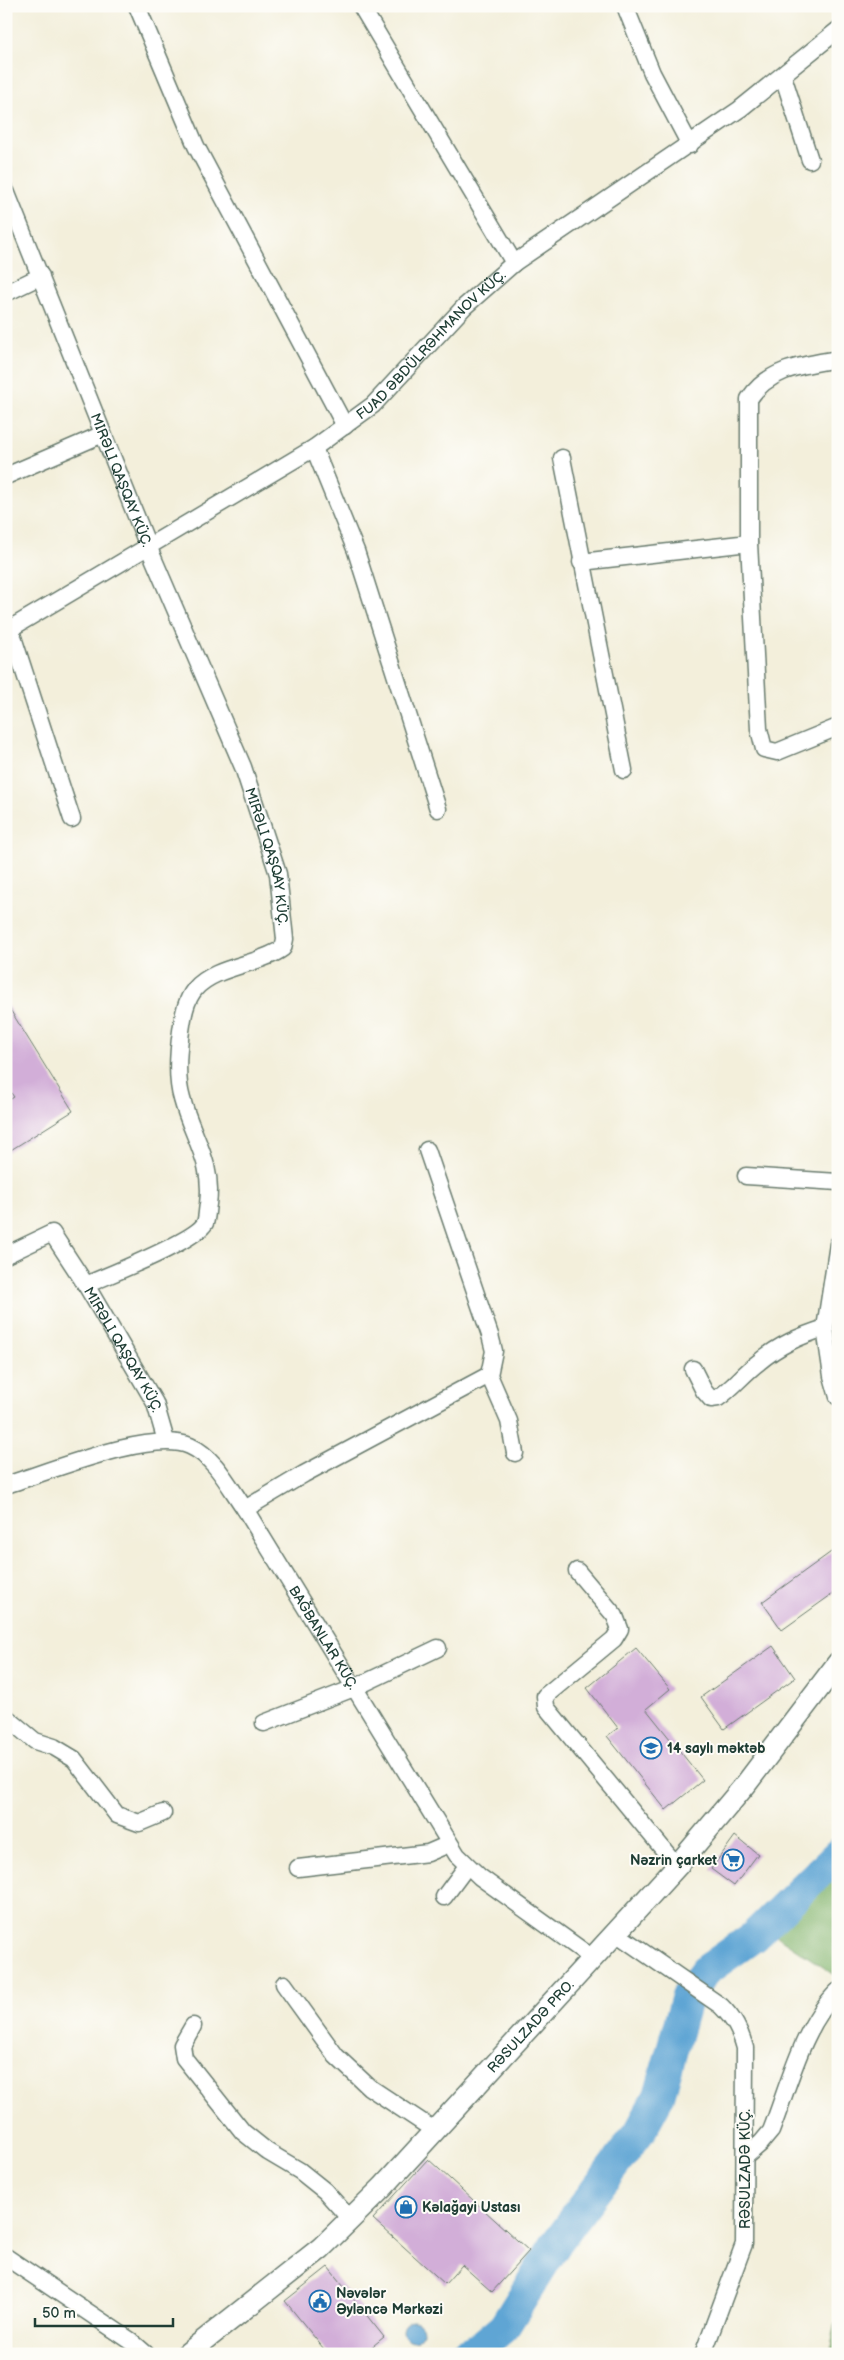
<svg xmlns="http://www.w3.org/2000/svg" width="844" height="2360" font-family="'Balsamiq Sans',sans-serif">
<rect width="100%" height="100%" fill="#fdfcf7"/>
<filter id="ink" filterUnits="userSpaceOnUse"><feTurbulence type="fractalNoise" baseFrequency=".02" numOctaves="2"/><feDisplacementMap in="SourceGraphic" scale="10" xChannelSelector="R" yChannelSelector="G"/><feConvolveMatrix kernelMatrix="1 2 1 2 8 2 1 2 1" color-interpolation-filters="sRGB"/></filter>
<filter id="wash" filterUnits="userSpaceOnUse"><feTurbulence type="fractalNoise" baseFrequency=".0096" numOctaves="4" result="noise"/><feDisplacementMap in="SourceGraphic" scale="20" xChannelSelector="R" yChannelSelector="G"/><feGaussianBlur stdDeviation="1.12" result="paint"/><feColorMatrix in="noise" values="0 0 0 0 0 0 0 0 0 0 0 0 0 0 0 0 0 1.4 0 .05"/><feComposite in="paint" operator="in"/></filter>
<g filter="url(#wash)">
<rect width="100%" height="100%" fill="#f3efdb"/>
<path fill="#85b66f" stroke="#527a52" d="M 838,1874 L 838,1977 L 775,1935 Z
M 838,2314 L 838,2354 L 829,2354 Z"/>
<path fill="#5ea5d4" stroke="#3e7184" d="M403 2331a10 10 0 1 1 20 0a10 10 0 1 1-20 0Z"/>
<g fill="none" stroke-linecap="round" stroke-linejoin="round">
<path stroke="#5ea5d4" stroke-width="32" d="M 464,2354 L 479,2348 L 504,2327 L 557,2242 L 640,2131 L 659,2096 L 687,1996 L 705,1971 L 753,1937 L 838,1854"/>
</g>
<g id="blocks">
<path fill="#d2aed8" d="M 6,1003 L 73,1111 L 6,1153 L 6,1102 L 14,1097 L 6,1086 Z
M 838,1547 L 838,1590 L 782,1630 L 762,1602 Z
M 773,1646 L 795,1678 L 724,1729 L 701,1697 Z
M 636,1648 L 670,1689 L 646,1709 L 703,1780 L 666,1810 L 607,1736 L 618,1728 L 587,1688 Z
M 735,1836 L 758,1854 L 734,1886 L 711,1869 Z
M 428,2159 L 529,2251 L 492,2292 L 462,2265 L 445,2284 L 373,2219 Z
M 328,2267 L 384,2337 L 363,2354 L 328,2354 L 285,2301 Z"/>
</g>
</g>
<g filter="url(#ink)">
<use href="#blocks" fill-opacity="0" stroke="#697b6e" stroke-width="1"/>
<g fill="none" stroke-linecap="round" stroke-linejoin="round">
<g stroke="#697b6e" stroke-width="19">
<g id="minor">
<path d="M 137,6 L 196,146 L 345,426"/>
<path d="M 361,6 L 514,263"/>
<path d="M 625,6 L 652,73 L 690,145"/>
<path d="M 783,76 L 810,160"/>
<path id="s1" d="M 6,191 L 148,546 L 243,767 L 278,874 L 285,939 L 283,948 C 260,965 214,966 195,989 C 185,1001 183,1017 181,1031 C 178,1052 176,1079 182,1099 C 192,1137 214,1162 208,1204 C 207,1209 207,1218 205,1223 C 196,1241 108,1275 86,1285 L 155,1403 L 166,1441"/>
<path d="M 6,293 L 41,276"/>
<path d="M 838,359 C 804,365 769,368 749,399 L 749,543 L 759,729 L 764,749 L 777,752 L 838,727"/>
<path d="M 314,448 L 356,551 L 438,809"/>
<path d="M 562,458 L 624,770"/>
<path d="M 6,476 L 103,434"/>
<path d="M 581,562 L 749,543"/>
<path d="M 10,628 L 72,819"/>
<path id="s2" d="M 6,631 L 314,448 L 373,405 L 464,307 L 514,263 L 740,109 L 838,30"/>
<path d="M 427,1150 L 490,1335 L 494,1351 L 489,1375 L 509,1421 L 515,1453"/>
<path d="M 746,1176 L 838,1182"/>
<path d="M 838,1244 L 825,1328 L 832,1376 L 838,1397"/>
<path d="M 6,1255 L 52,1233 L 86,1285"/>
<path d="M 693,1369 L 704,1391 L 711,1399 L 718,1398 C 733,1388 744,1373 759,1362 C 779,1345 800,1336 825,1328"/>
<path id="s3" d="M 6,1485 C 48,1472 152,1429 190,1446 C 215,1457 230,1488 245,1509 L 457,1855 L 480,1877 L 594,1959"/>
<path d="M 245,1509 L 304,1474 L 489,1375"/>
<path d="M 577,1571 L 615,1616 L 620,1629 L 614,1639 L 545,1696 L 546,1707 L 677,1866"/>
<path d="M 6,1717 L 35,1741 L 54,1747 L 74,1759 L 117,1815 L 139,1823 L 163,1813"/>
<path d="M 264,1723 L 354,1688 L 438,1648"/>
<path d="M 298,1868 L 428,1853 L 449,1844"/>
<path d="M 444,1897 L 467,1866"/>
<path d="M 617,1934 L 721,2006 C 734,2019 740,2030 745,2048 L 744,2244 L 703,2354"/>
<path d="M 284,1984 L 336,2056 L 369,2087 L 434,2130"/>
<path d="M 193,2026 L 182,2045 L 184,2058 L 243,2132 L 268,2152 L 300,2171 L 325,2191 L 351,2220"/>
<path d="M 745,2157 L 761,2143 L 771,2131 C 789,2085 803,2025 838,1991"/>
<path d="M 6,2257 L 131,2341 L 146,2354"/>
</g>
</g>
<g stroke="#697b6e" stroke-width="24">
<g id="tertiary">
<path id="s4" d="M 187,2354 L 321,2248 L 383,2187 L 677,1866 L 746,1784 L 838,1663"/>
</g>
</g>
<use href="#minor" stroke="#fff" stroke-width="16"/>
<use href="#tertiary" stroke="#fff" stroke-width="21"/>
</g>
</g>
<defs>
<g id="school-ring" transform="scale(1.125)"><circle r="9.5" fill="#fdfcf7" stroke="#1f6fb2" stroke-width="1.5"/><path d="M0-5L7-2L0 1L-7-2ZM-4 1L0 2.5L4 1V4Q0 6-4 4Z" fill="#1f6fb2"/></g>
<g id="supermarket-ring" transform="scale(1.125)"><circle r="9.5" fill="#fdfcf7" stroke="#1f6fb2" stroke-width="1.5"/><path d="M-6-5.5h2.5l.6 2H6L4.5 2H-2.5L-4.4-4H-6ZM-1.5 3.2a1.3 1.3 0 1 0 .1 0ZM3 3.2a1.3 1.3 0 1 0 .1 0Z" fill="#1f6fb2"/></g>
<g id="shop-ring" transform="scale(1.125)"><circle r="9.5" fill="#fdfcf7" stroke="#1f6fb2" stroke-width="1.5"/><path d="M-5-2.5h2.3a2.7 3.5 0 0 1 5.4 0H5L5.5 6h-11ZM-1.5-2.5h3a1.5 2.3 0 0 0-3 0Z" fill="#1f6fb2"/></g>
<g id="civic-ring" transform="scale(1.125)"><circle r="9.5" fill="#fdfcf7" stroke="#1f6fb2" stroke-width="1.5"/><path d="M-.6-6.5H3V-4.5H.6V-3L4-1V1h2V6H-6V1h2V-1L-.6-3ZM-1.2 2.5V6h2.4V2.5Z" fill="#1f6fb2"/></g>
</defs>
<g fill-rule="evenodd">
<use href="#school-ring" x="651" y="1748"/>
<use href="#supermarket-ring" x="733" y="1860"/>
<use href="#shop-ring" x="406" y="2207"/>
<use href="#civic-ring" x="320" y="2301"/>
</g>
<g text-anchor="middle" stroke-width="4" stroke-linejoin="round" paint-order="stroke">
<g font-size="14" fill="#1f3d34" stroke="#fdfcf7">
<text dy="5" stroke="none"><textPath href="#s2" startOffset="515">FUAD ƏBDÜLRƏHMANOV KÜÇ.</textPath></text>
<text dy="5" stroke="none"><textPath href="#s1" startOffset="311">MIRƏLI QAŞQAY KÜÇ.</textPath></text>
<text dy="5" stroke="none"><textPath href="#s1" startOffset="716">MIRƏLI QAŞQAY KÜÇ.</textPath></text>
<text dy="5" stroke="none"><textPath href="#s1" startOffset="1360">MIRƏLI QAŞQAY KÜÇ.</textPath></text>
<text dy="5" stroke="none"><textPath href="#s3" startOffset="426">BAĞBANLAR KÜÇ.</textPath></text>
<text dy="5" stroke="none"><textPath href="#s4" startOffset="476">RƏSULZADƏ PRO.</textPath></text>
<text transform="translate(745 2169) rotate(-90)" y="5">RƏSULZADƏ KÜÇ.</text>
</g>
<g font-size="14" font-weight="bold" fill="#1f3d34" stroke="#fdfcf7" text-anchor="start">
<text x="667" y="1753">14 saylı məktəb</text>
<text x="717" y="1865" text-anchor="end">Nəzrin çarket</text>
<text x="422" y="2212">Kəlağayi Ustası</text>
<text x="336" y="2298">Nəvələr<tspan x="336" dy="16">Əyləncə Mərkəzi</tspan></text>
</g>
</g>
<rect width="844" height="2360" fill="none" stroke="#fdfcf7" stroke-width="25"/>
<path d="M35 2318v8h138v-8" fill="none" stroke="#1f3d34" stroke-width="2.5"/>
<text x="42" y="2318" font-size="15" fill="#1f3d34" stroke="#fdfcf7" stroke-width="4" paint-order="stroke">50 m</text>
</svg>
